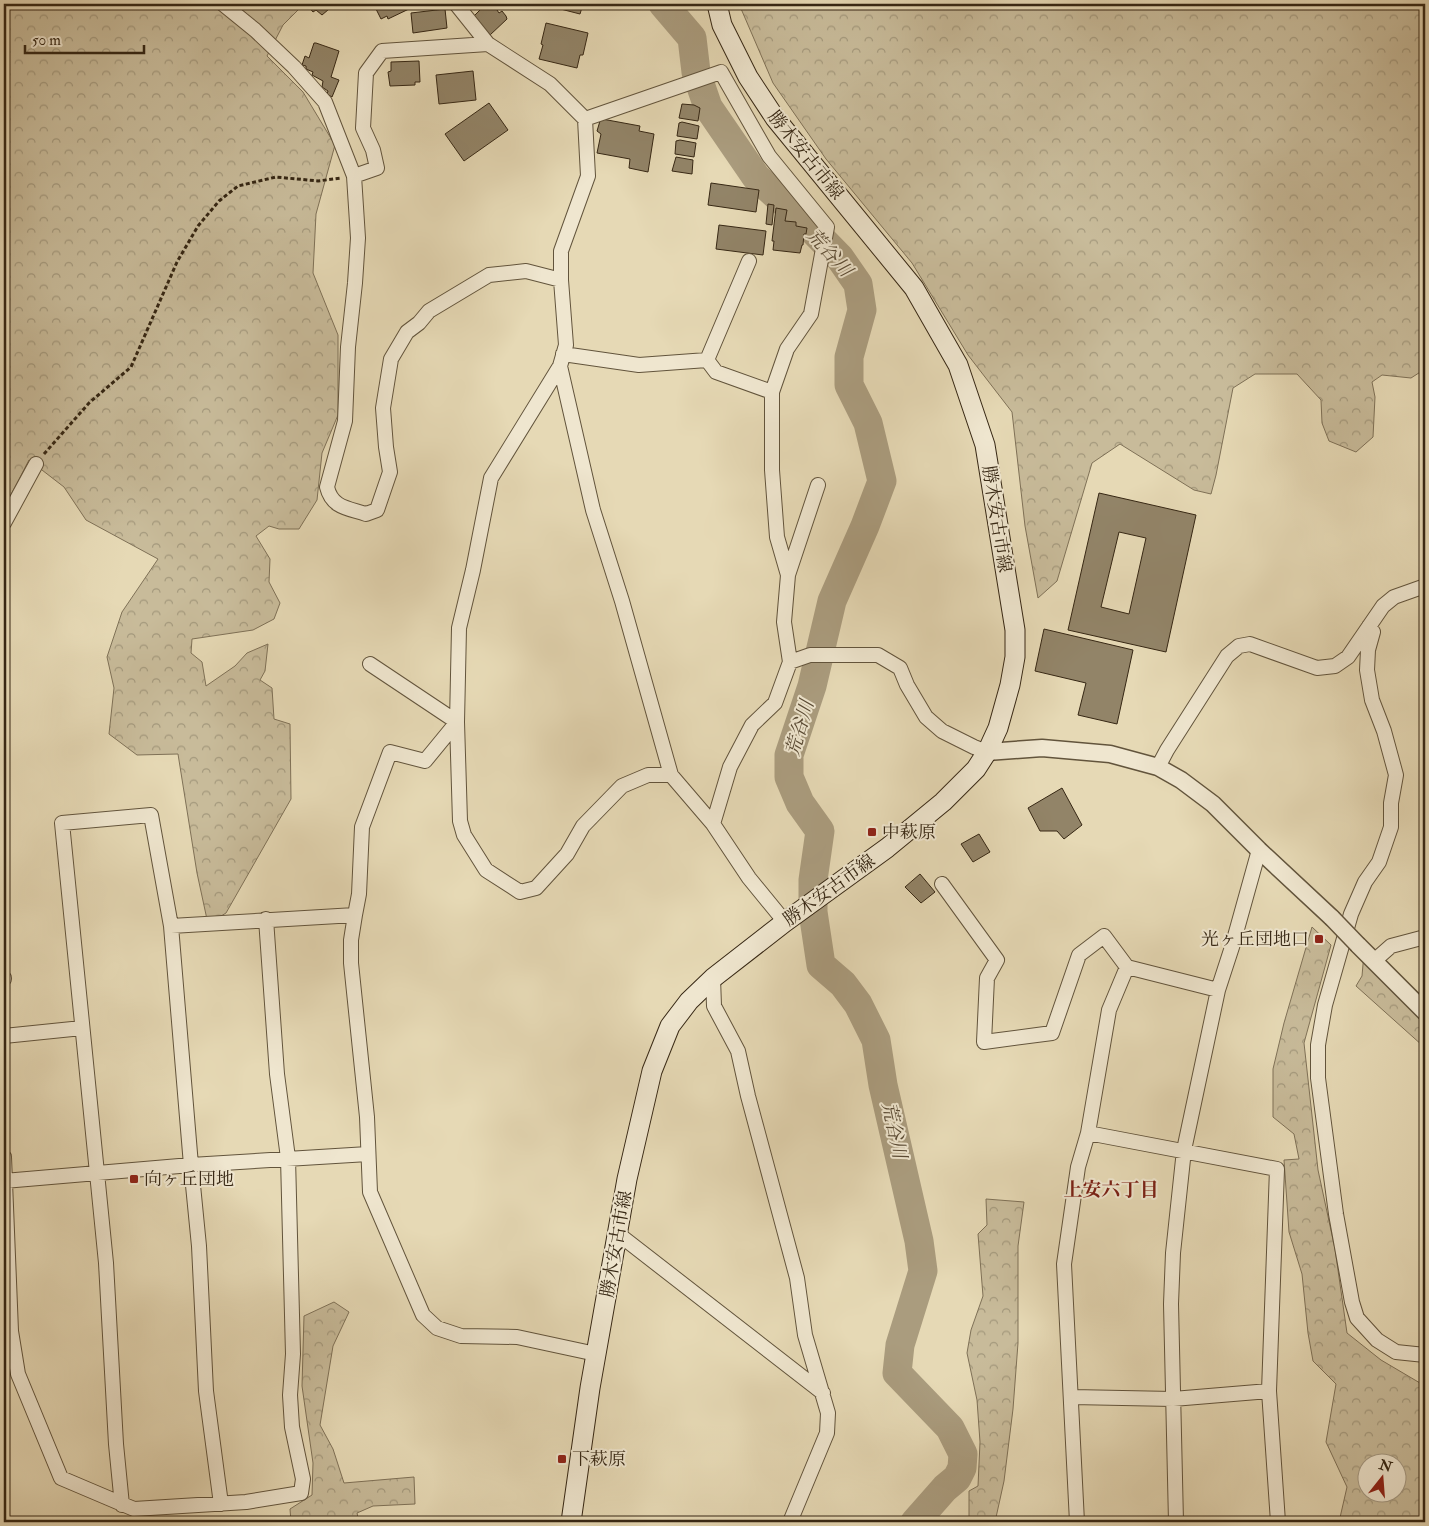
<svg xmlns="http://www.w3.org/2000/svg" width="1429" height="1526" font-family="'IM FELL Double Pica','Noto Serif JP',serif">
<defs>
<pattern id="forest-crowns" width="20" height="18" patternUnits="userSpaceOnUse" patternTransform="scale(1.25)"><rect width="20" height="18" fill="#c8bb9a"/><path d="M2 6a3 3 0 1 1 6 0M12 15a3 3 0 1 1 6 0" fill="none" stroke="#a3987c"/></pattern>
</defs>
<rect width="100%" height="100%" fill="#e6d9b5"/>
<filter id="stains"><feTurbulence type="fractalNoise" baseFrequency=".004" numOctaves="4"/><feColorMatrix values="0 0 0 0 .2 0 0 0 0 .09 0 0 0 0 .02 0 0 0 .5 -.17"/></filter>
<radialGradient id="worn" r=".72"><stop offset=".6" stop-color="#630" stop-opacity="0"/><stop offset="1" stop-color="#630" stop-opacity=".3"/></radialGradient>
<path fill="url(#forest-crowns)" stroke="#7f7157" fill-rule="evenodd" d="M 4,4 L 304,4 L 283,25 L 267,56 L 303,92 L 335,145 L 316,214 L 313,273 L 338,335 L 338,415 L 322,453 L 317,500 L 299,529 L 279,529 L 269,526 L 256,536 L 270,559 L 269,582 L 280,603 L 274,619 L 253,630 L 192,639 L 191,653 L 202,662 L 206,686 L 235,666 L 247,653 L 268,644 L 265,671 L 260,680 L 272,688 L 274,719 L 290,724 L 291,799 L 226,913 L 208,924 L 197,873 L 178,754 L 137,755 L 109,734 L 114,688 L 107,657 L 122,612 L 158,559 L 86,520 L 64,487 L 29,460 L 4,508 Z
M 739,4 L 1425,4 L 1425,369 L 1411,378 L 1382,375 L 1372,382 L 1375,397 L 1373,437 L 1356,452 L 1329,441 L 1322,423 L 1321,400 L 1297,374 L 1255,374 L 1233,388 L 1216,475 L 1211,494 L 1194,490 L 1120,444 L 1092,463 L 1057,581 L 1038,598 L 1025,526 L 1012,412 L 968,355 L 912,263 L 826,159 L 773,83 Z
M 1312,927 L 1331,945 L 1304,1043 L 1318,1170 L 1335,1249 L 1347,1333 L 1381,1360 L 1420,1383 L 1425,1389 L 1425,1522 L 1339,1522 L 1347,1487 L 1326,1442 L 1336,1384 L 1313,1361 L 1308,1333 L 1302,1274 L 1289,1232 L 1284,1160 L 1299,1159 L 1294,1134 L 1273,1117 L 1273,1069 L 1284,1023 ZM 1366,1464 L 1396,1464 L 1396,1494 L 1366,1494 Z
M 1364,953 L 1425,1014 L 1425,1052 L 1423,1046 L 1356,986 L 1362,976 Z
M 986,1199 L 1024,1202 L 1018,1246 L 1018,1343 L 1013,1409 L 1004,1481 L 995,1522 L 969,1522 L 969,1491 L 978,1486 L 980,1442 L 977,1400 L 967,1353 L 971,1330 L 983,1296 L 978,1234 L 987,1225 Z
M 334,1302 L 349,1312 L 333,1346 L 320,1425 L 333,1449 L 344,1483 L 414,1477 L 415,1504 L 373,1506 L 357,1513 L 359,1522 L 291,1522 L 290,1509 L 312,1495 L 313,1463 L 302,1386 L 304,1316 Z"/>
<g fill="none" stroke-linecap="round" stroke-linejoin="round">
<path stroke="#aa9c7e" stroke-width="29" d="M 663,4 L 692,38 L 696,72 L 708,107 L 756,177 L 798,215 L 840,258 L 858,284 L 862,310 L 849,357 L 849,385 L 868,423 L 882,481 L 865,526 L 832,601 L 812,686 L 789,755 L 789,777 L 800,803 L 820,831 L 813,880 L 813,912 L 821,965 L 843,984 L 858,1004 L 876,1040 L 883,1085 L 919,1241 L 923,1271 L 900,1345 L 897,1373 L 950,1428 L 963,1454 L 962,1468 L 957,1478 L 945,1488 L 915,1522"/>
</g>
<path fill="#928468" stroke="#362714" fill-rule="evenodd" d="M 310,4 L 335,4 L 322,15 L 316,10 L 313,12 L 308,6 Z
M 376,4 L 409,4 L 411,8 L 388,19 L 387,16 L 381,19 L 374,5 Z
M 486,4 L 495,4 L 499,9 L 497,10 L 499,13 L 502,11 L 506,16 L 507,19 L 490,35 L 473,17 Z
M 541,4 L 583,4 L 580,14 Z
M 445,9 L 447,28 L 413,33 L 411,13 Z
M 546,23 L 588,33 L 583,55 L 580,55 L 577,68 L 539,59 L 543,45 L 541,44 Z
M 314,43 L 316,43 L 339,51 L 331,77 L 339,80 L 332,97 L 327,94 L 328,91 L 322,87 L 323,81 L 312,75 L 313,72 L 306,69 L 306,66 L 302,65 L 305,56 L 309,58 Z
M 419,61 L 420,82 L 415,82 L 415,85 L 390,86 L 388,72 L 391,71 L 391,62 Z
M 473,71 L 476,100 L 439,104 L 436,75 Z
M 489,103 L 508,130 L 464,161 L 445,134 Z
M 682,104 L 694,105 L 700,108 L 698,121 L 679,118 Z
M 602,119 L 640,126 L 639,131 L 654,134 L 648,172 L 629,168 L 630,159 L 597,153 L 601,134 L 597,131 L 600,121 Z
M 682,122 L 699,126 L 697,139 L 677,136 L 679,123 Z
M 680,140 L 696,143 L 694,157 L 675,154 L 676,141 Z
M 676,157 L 693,160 L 692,174 L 672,171 Z
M 711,183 L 759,190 L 756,212 L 708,205 Z
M 768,204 L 774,205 L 772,225 L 766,224 Z
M 776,208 L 787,210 L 785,221 L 796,222 L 796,226 L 807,228 L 806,234 L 804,234 L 803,245 L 802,245 L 800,253 L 773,250 L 774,241 L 772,241 Z
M 719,225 L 766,231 L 763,255 L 716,249 Z
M 1099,493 L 1196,515 L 1166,652 L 1068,630 ZM 1119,532 L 1146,538 L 1129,614 L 1101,607 Z
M 1044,629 L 1133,650 L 1117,724 L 1078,715 L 1086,683 L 1035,671 Z
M 1062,788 L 1082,825 L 1064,839 L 1057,831 L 1040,831 L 1028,808 Z
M 979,834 L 990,852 L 973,862 L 961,844 Z
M 920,874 L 935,892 L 921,903 L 905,887 Z"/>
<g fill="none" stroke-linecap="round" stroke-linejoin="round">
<g stroke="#62543c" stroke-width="16">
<path id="minor" d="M 223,4 L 255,30 L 294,67 L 325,102 L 354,176 L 358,238 L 355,283 L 348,347 L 345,421 L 327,487 C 332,508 348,508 366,514 L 377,510 L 390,472 L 386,447 L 383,408 L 391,359 L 407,332 L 419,323 L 429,311 L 489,275 L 526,271 L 561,280
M 456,4 L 488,44 L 550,84 L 585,119 L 588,176 L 561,251 L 561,280 L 566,345 L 560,366 L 491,478 L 473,570 L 459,628 L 457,722 L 460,821 L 464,835 L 486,870 L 520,892 L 536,888 L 567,854 L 583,826 L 622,786 L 648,775 L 671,775
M 585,119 L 721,72 L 769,156 L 827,227 L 811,314 L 787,349 L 772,392 L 772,470 L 777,537 L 788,575 L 784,622 L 790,662 L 775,703 L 752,725 L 730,767 L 713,824
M 354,176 L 377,168 L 373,150 L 363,128 L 366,73 L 382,51 L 488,44
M 563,354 L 639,365 L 707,360 L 716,372 L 772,392
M 707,360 L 749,261
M 560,366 L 593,510 L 622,601 L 671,775 L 713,824 L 749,878 L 785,922
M 4,523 L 36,464
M 788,575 L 818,485
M 1369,626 L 1373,632 L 1368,650 L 1367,670 L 1372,700 L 1384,731 L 1396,775 L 1391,803 L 1391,827 L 1379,862 L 1365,882 L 1351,914 L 1325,1005 L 1318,1045 L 1318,1078 L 1336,1214 L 1352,1302 L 1357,1318 L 1377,1340 L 1396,1352 L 1425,1355
M 790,662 L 810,655 L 878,655 L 900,668 L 907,685 L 926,717 L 942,731 L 974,747 L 987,752
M 1158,767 L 1167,750 L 1227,656 L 1239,646 L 1250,644 L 1317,668 L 1335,666 L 1348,657 L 1383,606 L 1394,597 L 1425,586
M 942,884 L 997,960 L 987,978 L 984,1042 L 1052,1033 L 1079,955 L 1104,936 L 1127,967
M 355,915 L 359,894 L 362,827 L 390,752 L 425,761 L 457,722 L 370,664
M 171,926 L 355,915 L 351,940 L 351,963 L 367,1117 L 370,1192 L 423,1315 L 437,1328 L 461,1336 L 517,1337 L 596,1354
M 1374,961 L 1391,946 L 1425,937
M 4,978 L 4,979
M 713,978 L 714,1006 L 738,1051 L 748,1096 L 797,1278 L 805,1335 L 828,1413 L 827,1433 L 790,1522
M 4,1036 L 82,1028
M 1088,1133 L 1277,1169 L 1269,1391 L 1278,1522
M 4,1157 L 11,1331 L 18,1374 L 61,1478 L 134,1509 L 246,1502 L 301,1493 L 303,1479 L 292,1427 L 290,1395 L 293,1354 L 288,1158 L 277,1074 L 266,919
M 4,1181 L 191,1165 L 368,1154
M 617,1233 L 823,1393
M 1072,1397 L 1173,1399 L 1269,1391
M 122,1505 L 116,1444 L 106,1263 L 62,823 L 151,815 L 171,926 L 191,1165 L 199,1246 L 206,1391 L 221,1504
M 1077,1522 L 1064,1264 L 1078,1167 L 1088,1133 L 1109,1010 L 1127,967 L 1218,990
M 1176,1522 L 1171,1304 L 1173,1253 L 1184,1150 L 1218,990 L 1232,947 L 1259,850"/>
</g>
<g stroke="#62543c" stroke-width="19">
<path id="tertiary" d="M 987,752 L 1042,748 L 1110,754 L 1158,767 L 1181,780 L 1213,804 L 1259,850 L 1332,918
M 1358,945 L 1425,1012"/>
</g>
<g stroke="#362714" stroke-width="21">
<path id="secondary" d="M 571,1522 L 590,1388 L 627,1179 L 652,1071 L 670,1026 L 689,1001 L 713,978 L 785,922 L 887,848 L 943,802 L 976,769 L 987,752 L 998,728 L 1010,685 L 1015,657 L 1015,630 L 985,445 L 958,365 L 914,288 L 775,118 L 748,77 L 722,25 L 717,4"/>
</g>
<path stroke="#362714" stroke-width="3" stroke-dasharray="4 2.5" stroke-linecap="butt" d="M 44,454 L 89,403 L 131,367 L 177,262 L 198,226 L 219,201 L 238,186 L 276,177 L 318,181 L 341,178"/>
<use href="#minor" stroke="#efe6cf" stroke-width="14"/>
<use href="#tertiary" stroke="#efe6cf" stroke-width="16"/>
<use href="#secondary" stroke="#efe6cf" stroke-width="19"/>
<g stroke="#62543c" stroke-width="19" stroke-linecap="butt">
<path id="tertiary-bridge" d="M 1332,918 L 1358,945"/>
</g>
<use href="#tertiary-bridge" stroke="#efe6cf" stroke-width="16"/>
</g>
<g fill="#8f2418" stroke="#efe6cf" stroke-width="2">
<rect x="867" y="827" width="10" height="10" rx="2.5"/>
<rect x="1314" y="934" width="10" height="10" rx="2.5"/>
<rect x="129" y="1174" width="10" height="10" rx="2.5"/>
<rect x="557" y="1454" width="10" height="10" rx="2.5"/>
</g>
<g text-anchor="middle" stroke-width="4" stroke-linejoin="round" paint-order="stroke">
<g font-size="18" fill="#362714" stroke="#efe6cf">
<text transform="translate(806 155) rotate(51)" y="6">勝木安古市線</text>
<text transform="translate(997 519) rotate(81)" y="6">勝木安古市線</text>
<text transform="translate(829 890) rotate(-36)" y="6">勝木安古市線</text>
<text transform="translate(616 1244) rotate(-80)" y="6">勝木安古市線</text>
</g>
<g font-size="18" fill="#362714" stroke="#efe6cf" text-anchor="start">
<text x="882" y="838">中萩原</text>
<text x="1309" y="945" text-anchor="end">光ヶ丘団地口</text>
<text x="144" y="1185">向ヶ丘団地</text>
<text x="572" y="1465">下萩原</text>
</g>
<g font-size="19" font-style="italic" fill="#594a34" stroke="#efe6cf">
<text transform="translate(830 252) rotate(48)" y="7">荒谷川</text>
<text transform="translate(799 728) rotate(-74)" y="7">荒谷川</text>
<text transform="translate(895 1130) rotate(78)" y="7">荒谷川</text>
</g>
<g font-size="19" font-weight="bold" fill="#7a1f14" stroke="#efe6cf">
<text x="1111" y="1196">上安六丁目</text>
</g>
</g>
<rect width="1429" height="1526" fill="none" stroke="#e6d9b5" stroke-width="20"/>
<rect x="5" y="5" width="1419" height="1516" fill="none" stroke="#362714" stroke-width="2.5"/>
<rect x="10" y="10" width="1409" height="1506" fill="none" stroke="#362714"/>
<g transform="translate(1382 1478) rotate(17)"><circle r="24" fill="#efe6cf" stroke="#a59a84"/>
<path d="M0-4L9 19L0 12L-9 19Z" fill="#8f2418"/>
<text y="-8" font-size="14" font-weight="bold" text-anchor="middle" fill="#362714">N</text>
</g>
<path d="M25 45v8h119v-8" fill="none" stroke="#362714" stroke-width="2.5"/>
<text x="32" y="45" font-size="15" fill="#362714" stroke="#efe6cf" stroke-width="4" paint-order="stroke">50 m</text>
<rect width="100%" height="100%" filter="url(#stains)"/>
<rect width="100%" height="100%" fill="url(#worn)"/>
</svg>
